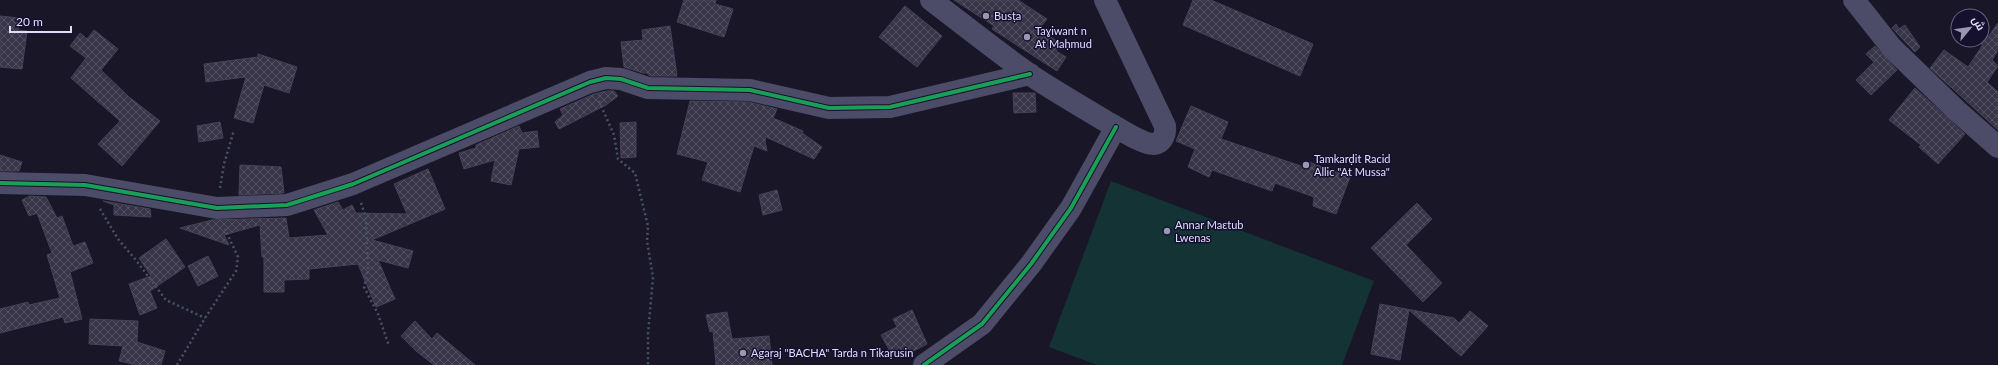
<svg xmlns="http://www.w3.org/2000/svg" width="1998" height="365" font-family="Lato,Cairo,sans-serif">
<defs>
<pattern id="building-cross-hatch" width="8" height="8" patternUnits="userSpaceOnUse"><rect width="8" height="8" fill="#383548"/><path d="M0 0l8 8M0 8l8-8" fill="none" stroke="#545263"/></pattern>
</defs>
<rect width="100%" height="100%" fill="#191627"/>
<path fill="#133335" d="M 1111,181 L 1374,281 L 1342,365 L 1097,365 L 1049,347 Z"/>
<path fill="url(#building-cross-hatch)" stroke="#46415a" d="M 684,0 L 716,0 L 715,4 L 733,9 L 724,37 L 677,22 Z
M 954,0 L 1018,0 L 1047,19 L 1039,29 L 1061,44 L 1056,51 L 1066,57 L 1057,71 L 992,29 L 994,26 Z
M 1193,0 L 1211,0 L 1313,44 L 1300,76 L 1183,25 Z
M 905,6 L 942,36 L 917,67 L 879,37 Z
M 0,16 L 19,18 L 18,30 L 27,31 L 22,69 L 0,67 Z
M 1998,23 L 1998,50 L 1992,60 L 1998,66 L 1987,82 L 1998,92 L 1998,130 L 1930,68 L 1944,50 L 1968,67 L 1982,46 L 1982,34 L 1988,37 Z
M 1896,24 L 1899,29 L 1905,25 L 1920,47 L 1915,52 L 1892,28 Z
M 670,26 L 677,76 L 650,76 L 647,73 L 643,73 L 624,67 L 621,42 L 643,40 L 642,30 Z
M 94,30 L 118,49 L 101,70 L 129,97 L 160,121 L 122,166 L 98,144 L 120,121 L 71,78 L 86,58 L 70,46 L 80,33 L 87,39 Z
M 1875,46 L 1897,70 L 1871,95 L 1856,80 L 1874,62 L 1866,54 Z
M 258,54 L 297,67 L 289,93 L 264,85 L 253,123 L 234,118 L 246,77 L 206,82 L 204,64 L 258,57 Z
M 1915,88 L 1965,134 L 1938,164 L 1919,147 L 1921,145 L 1889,120 Z
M 607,91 L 614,91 L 618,96 L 606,105 L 559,129 L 555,122 L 563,115 L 560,109 L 594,94 Z
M 1013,93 L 1035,93 L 1036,112 L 1014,113 Z
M 690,101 L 748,102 L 777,109 L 773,118 L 803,131 L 802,133 L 822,147 L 814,159 L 766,137 L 765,141 L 767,151 L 754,146 L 740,192 L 702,180 L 708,162 L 677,154 Z
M 1191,106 L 1228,122 L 1221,139 L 1304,167 L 1306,161 L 1350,177 L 1336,214 L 1313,206 L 1314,197 L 1275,183 L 1272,191 L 1212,170 L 1209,177 L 1188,167 L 1195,149 L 1176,141 Z
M 220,122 L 223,138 L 199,142 L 197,126 Z
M 636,122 L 636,157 L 621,158 L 620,123 Z
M 519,126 L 522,133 L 537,131 L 539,147 L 519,149 L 511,185 L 491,181 L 495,160 L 464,169 L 459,153 L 476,148 L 476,145 Z
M 0,155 L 22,162 L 19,171 L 0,171 Z
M 240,165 L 281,167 L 284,193 L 239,195 Z
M 428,169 L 445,209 L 372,240 L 413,251 L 408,268 L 378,260 L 395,299 L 376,307 L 358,264 L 309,269 L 309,279 L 284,280 L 284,292 L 264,292 L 264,257 L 262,257 L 260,225 L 224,235 L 229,245 L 180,228 L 212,220 L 286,218 L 289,238 L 328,235 L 314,210 L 338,202 L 343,210 L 352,205 L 356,213 L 407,214 L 394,184 Z
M 777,190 L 782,210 L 763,215 L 759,195 Z
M 30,196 L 46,197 L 57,218 L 62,216 L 73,246 L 85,242 L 93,263 L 70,272 L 82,319 L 65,323 L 63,317 L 0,333 L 0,309 L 28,302 L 29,305 L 60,298 L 47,255 L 52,253 L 37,213 L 29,216 L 22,200 Z
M 103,201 L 150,209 L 151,217 L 114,215 L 114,205 Z
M 1417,203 L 1432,219 L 1406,245 L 1442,283 L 1423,302 L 1371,248 Z
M 166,239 L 185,267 L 150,291 L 157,308 L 140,315 L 129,284 L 151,276 L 139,258 Z
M 208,256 L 218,276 L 198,286 L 188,266 Z
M 1380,304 L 1454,318 L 1459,323 L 1470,311 L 1488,326 L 1461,356 L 1409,310 L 1400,360 L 1371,354 Z
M 912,310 L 927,344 L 904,356 L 900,348 L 891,353 L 881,335 L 897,327 L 893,319 Z
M 727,312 L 732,339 L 769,336 L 772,365 L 716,365 L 713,331 L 710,332 L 706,315 Z
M 90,319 L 138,321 L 137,342 L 165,351 L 161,365 L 137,365 L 119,361 L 123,346 L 89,344 Z
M 415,321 L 432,339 L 437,333 L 475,365 L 434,365 L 416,351 L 401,336 Z"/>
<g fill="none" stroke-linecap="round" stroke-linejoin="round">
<path stroke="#465566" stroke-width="2.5" stroke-dasharray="2 3" stroke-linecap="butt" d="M 599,101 L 614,135 L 618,159 L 635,173 L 648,226 L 647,241 L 653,277 L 648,334 L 648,365
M 220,188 L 224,164 L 234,130
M 361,203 L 366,218 L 368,270 L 364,287 L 378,314 L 389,346
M 100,209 L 118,239 L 135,259 L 166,300 L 205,318
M 177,365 L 205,318 L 236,271 L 238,257 L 225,229"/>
<path stroke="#4c4b68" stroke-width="22" d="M 931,0 C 964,25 995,50 1029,74 C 1054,91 1081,106 1107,122 C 1117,127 1143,145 1154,144 C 1163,143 1166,133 1165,126 L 1105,0
M 1854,0 L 1892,48 L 1956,110 L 1998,147
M 0,183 L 85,185 L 217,208 L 287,205 L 353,184 L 590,82 L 606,78 L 621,79 L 648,88 L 750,90 L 829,108 L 890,107 L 1030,74
M 924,365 L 982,324 L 1031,264 L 1071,208 L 1116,127"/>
<g stroke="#15102d" stroke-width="6">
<path id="cycleway" d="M 0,183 L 85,185 L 217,208 L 287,205 L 353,184 L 590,82 L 606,78 L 621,79 L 648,88 L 750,90 L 829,108 L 890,107 L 1030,74
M 924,365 L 982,324 L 1031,264 L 1071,208 L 1116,127"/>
</g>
<use href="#cycleway" stroke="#1a9f57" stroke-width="4"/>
</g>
<g fill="#9a97b3" stroke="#15102d" stroke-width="1.5">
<circle cx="986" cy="16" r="4"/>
<circle cx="1027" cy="37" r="4"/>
<circle cx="1306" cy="165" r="4"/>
<circle cx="1167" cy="231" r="4"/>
<circle cx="743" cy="353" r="4"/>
</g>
<g text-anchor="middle" stroke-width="3" stroke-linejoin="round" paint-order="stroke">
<g font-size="11" fill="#e0dcff" stroke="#15102d" text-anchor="start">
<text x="994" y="20">Busṭa</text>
<text x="1035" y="35">Taɣiwant n<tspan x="1035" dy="13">At Maḥmud</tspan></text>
<text x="1314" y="163">Tamkarḍit Racid<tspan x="1314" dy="13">Allic "At Mussa"</tspan></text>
<text x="1175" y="229">Annar Maɛtub<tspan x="1175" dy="13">Lwenas</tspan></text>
<text x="751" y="357">Agaṛaj "BACHA" Tarda n Tikaṛusin</text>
</g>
</g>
<g transform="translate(1970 28) rotate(61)"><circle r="19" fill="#15102d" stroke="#666281"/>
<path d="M0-3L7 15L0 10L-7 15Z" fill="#9a97b3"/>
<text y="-6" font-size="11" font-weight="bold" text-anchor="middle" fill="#e0dcff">ش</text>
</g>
<path d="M10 26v6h61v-6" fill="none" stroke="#e0dcff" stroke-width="2"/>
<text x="16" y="26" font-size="12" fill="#e0dcff" stroke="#15102d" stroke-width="3" paint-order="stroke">20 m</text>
</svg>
